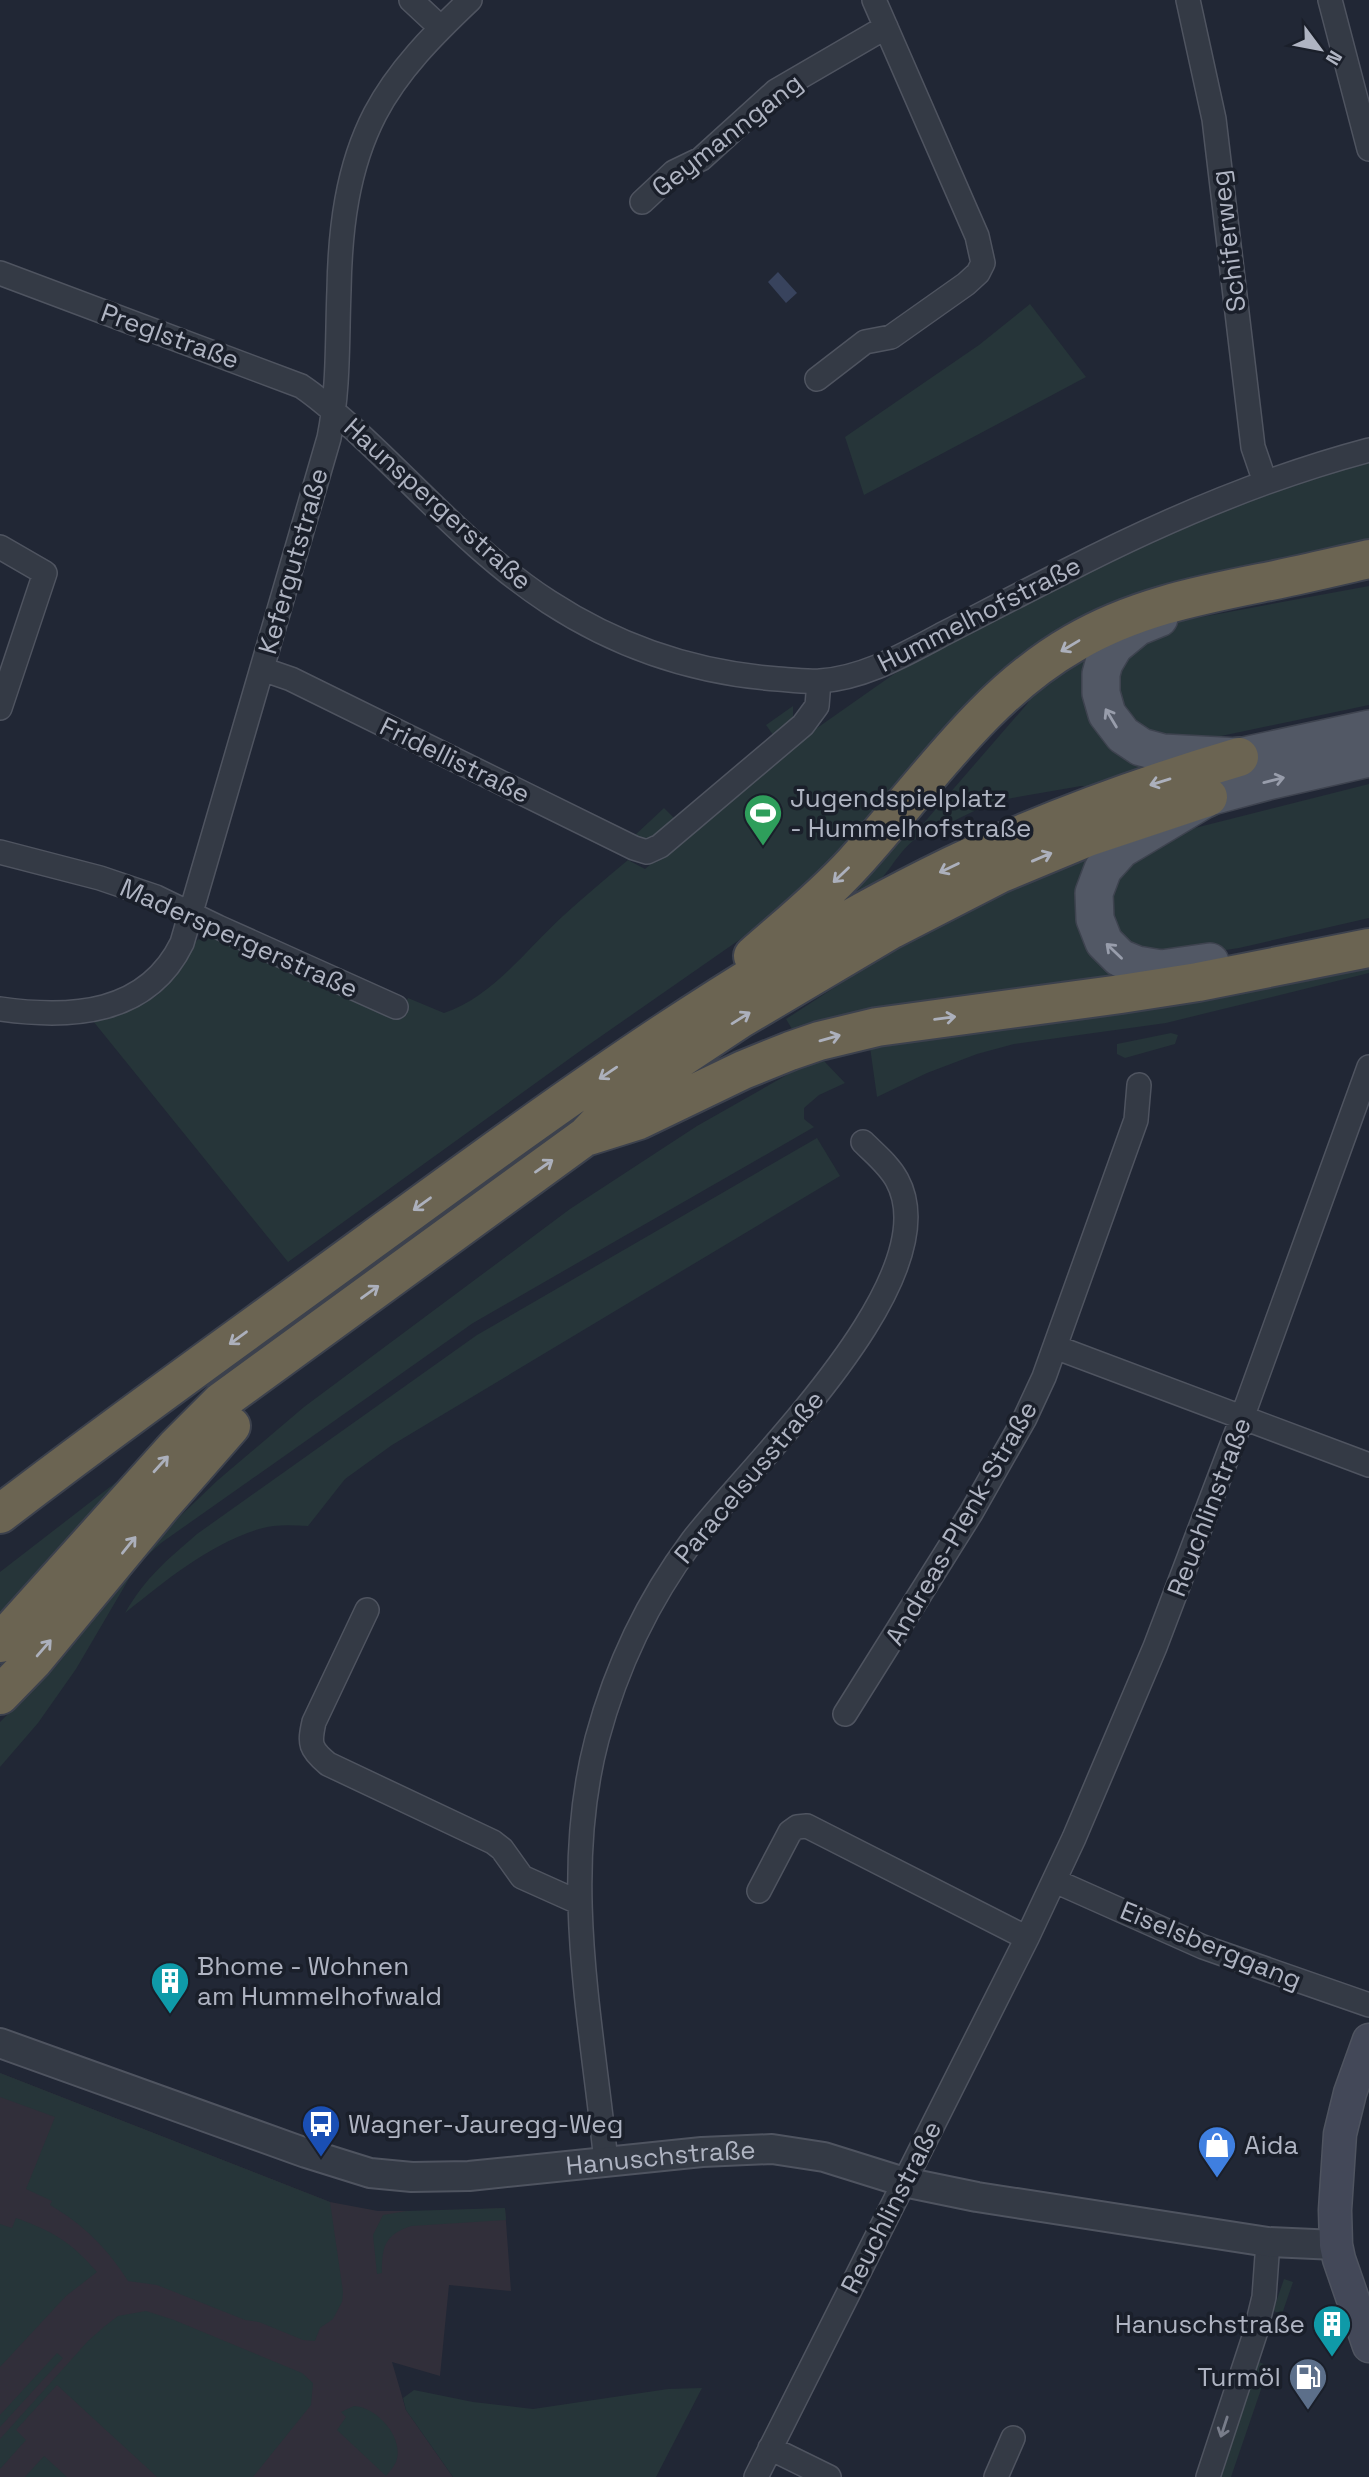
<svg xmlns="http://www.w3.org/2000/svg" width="1369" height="2477" font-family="'Space Grotesk',sans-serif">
<rect width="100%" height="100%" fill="#212735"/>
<path fill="#312f3a" d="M 0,2073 L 330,2202 L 378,2211 L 435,2211 L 505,2208 L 511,2291 L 449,2285 L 440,2376 L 392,2362 L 406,2410 L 453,2477 L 0,2477 Z"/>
<path fill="#263539" d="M 1030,304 L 1086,377 L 864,495 L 845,437 L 979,345 Z
M 1369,459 L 1369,545 L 1094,619 L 878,810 L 798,895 L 742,938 L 587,1046 L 288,1262 L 93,1021 C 118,1014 145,1008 164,989 C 175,979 190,944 199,939 C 202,938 206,938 210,937 L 398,1019 L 408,998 L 444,1013 C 492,997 526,950 563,916 C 584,897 606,878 628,860 L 645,869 L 800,740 L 894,674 L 1039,595 L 1147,544 L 1243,501 Z
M 1369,586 L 1369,705 L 1188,743 L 1129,725 L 1113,673 L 1116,662 L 1164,624 Z
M 1100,641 L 1089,671 L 1161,766 L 1103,788 L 1081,786 L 995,801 L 914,840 C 896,854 887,878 868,891 C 858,898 843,901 831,905 L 893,838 L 922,825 L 1027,704 L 1040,683 Z
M 793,706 L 793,720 L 776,739 L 766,725 Z
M 1369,784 L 1369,918 L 1239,948 L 1172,958 L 1150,958 L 1111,928 L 1113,875 L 1171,834 Z
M 664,808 L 676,820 L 649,842 L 633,837 Z
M 1108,843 L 1094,860 L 1126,976 L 795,1034 L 786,1019 L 872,963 L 968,906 Z
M 1369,964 L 1369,973 L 1166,1023 L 1014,1044 L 977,1054 L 927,1073 L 877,1097 L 870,1047 Z
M 1171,1033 L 1178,1035 L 1175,1044 L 1125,1058 L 1117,1054 L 1117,1044 Z
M 824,1061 L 845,1083 L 819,1095 L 804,1108 L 804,1119 L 814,1127 L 473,1323 L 161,1543 L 137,1565 L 76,1669 L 38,1723 L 0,1767 L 0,1722 L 56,1666 L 175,1521 L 218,1480 L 304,1407 L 570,1209 L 697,1126 L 799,1068 Z
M 817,1138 L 840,1176 L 392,1445 L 345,1479 L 308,1526 C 291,1525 275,1524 259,1529 C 208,1545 165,1581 125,1613 C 146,1577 166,1561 197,1534 L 477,1335 Z
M 128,1473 L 0,1615 L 0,1572 Z
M 0,2073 L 330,2202 L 343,2292 L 342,2302 L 333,2319 L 320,2328 L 315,2341 L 303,2340 L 259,2322 L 245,2320 L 157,2285 L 128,2281 C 107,2248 84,2225 50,2205 L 52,2201 L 26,2189 L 55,2117 L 0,2097 Z
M 505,2208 L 506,2220 L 411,2226 C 384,2235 382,2247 382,2273 L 377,2274 L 373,2235 L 383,2215 L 407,2211 Z
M 16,2218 C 54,2232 70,2241 97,2272 L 66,2296 L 0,2367 L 0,2224 L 12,2228 Z
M 1284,2279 L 1293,2282 L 1282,2314 L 1273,2311 Z
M 146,2311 L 174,2320 L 302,2373 L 313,2383 L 311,2405 L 253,2477 L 157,2477 L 57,2385 L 16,2430 L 26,2440 L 0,2469 L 0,2439 L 88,2341 L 105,2326 L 118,2316 Z
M 57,2353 L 63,2358 L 0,2427 L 0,2415 Z
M 1256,2361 L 1269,2366 L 1231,2477 L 1216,2477 Z
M 702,2388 L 656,2477 L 453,2477 L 406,2410 L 403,2398 L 414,2390 L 473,2402 L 533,2409 L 668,2389 Z
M 354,2406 C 377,2407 405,2438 396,2462 C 394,2467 389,2472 386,2476 L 337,2430 L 346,2417 L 341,2412 Z
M 44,2456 L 67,2477 L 25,2477 Z"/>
<path fill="#38435d" d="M 778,272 L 797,293 L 786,303 L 768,282 Z"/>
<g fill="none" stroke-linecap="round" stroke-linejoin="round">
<g stroke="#4f5460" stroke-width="26">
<path id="minor" d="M 411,0 L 441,28
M 1188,0 L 1214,119 L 1253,447 L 1265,482
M 1330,0 L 1369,149
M 642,202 L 674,172 L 701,159 L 776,91 L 886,27
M 0,273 L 301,386 C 322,400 339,416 358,433 C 420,490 478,556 549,602 C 618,647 696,673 778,679 C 791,680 806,682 820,681 C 865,678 905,654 945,633 C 984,613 1024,592 1064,572 C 1161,522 1263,478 1369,450
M 817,379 L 865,342 L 891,337 L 966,284 L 978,273 L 983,263 L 977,236 L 874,0
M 0,547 L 45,573 L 0,708
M 262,669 L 291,679 L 634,848 L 647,852 L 660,846 L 803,725 L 817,706 L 819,681
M 0,852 L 100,878 L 156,897 L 218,927 L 396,1007
M 0,1009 C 71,1019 147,1015 182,943 L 329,438 C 339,389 337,339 339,290 C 340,230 347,168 375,114 C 398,70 434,34 470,0
M 1055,1347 L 1369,1465
M 367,1610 L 314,1722 C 309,1744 310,1749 328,1764 L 493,1842 L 502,1849 L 522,1877 L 580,1903
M 845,1714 L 971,1513 L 1025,1418 L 1044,1377 L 1136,1120 L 1139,1085
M 1055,1881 L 1203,1947 L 1369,2005
M 759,1891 L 790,1832 L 797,1827 L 807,1826 L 1027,1938
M 606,2162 C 592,2022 560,1879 597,1739 C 616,1668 648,1600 692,1541 C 747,1468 951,1279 897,1180 C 889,1165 875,1154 863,1142
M 770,2448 L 829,2477
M 756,2477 L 1027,1938 L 1074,1838 L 1155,1647 L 1242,1418 L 1369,1067
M 996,2477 L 1013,2438
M 1208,2477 L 1255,2334 L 1264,2297 L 1268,2242"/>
</g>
<g stroke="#4f5460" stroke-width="32">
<g id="tertiary">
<path id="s1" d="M 0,2043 L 306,2153 L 370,2173 L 412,2177 L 469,2176 L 702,2152 L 772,2149 L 824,2157 L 904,2182 L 977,2197 L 1268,2242 L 1336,2245"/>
</g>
</g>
<g stroke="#4f5460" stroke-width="35">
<path id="secondary" d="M 1369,2040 L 1350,2093 L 1340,2134 L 1335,2210 L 1336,2245 L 1339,2259 L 1369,2346"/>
</g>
<g stroke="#3e434f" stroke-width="40">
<path id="primary" d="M 1159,618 L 1137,627 L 1114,646 L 1104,663 L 1101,674 L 1101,693 L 1107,714 L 1123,735 L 1141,747 L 1163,753 L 1239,757 L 1369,729
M 1210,962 L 1161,969 L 1137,965 L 1120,958 L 1104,942 L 1095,919 L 1094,893 L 1103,869 L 1121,849 L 1208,797 L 1268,781 L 1369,758"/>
</g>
<g stroke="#3c414d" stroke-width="42">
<path id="motorway" d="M 753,956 C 787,926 823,897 854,863 C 924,786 983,695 1074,643 C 1132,609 1195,596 1260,583 C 1297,576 1333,567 1369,559
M 588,1136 L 639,1120 L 743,1070 L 790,1051 L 819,1041 L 877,1027 L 1121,994 L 1198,982 L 1369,948
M 0,1514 C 122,1420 248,1331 372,1240 C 557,1105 745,966 951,866 C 1044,821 1141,786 1239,757
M 0,1643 L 176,1447 L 222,1401 L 586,1136 L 625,1095 L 740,1019 L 892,929 L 999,874 L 1088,837 L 1208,797
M 0,1695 L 34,1660 L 162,1505 L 231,1426"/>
</g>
<use href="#minor" stroke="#343a45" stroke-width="23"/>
<use href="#tertiary" stroke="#343a45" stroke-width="28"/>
<use href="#secondary" stroke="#434858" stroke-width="32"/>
<use href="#primary" stroke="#525865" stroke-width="37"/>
<use href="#motorway" stroke="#6b6452" stroke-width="38"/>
</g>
<defs><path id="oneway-shaft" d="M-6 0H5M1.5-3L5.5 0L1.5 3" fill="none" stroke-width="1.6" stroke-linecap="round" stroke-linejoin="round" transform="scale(1.75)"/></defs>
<g stroke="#acb0bc">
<use href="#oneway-shaft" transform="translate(1070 646) rotate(149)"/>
<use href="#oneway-shaft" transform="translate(1160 782) rotate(163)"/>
<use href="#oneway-shaft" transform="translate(1042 857) rotate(-23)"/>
<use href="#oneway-shaft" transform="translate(949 868) rotate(154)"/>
<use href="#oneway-shaft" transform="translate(841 875) rotate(136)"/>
<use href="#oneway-shaft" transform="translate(741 1018) rotate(-32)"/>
<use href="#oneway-shaft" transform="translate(945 1018) rotate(-7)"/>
<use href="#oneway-shaft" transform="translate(830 1038) rotate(-16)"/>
<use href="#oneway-shaft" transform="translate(608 1073) rotate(146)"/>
<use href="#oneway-shaft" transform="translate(544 1166) rotate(-35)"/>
<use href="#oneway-shaft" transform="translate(422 1204) rotate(144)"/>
<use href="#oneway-shaft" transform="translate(370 1292) rotate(-36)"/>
<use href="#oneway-shaft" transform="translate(238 1338) rotate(144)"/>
<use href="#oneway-shaft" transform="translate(161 1464) rotate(-48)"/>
<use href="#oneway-shaft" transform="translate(129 1545) rotate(-51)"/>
<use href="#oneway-shaft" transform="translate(44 1648) rotate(-49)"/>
</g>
<g stroke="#989dab">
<use href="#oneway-shaft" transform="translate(1111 718) rotate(-121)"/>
<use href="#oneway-shaft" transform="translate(1274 780) rotate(-14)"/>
<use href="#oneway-shaft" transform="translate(1114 951) rotate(-136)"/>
</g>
<use stroke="#787d8a" href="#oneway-shaft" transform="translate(1224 2427) rotate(108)"/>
<defs>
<g id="stadium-pin" transform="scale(2.0125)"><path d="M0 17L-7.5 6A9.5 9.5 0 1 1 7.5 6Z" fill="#2e9e5b" stroke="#1a1f2a"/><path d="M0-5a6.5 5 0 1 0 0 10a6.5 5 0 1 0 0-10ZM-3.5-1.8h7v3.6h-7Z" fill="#fff"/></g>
<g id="building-pin" transform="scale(2.0125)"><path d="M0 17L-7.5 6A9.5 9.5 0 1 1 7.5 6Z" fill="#0f9aa8" stroke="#1a1f2a"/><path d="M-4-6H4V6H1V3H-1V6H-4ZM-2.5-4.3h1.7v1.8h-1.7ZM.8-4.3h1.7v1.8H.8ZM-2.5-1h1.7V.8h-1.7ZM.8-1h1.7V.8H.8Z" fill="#fff"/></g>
<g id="bus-pin" transform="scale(2.0125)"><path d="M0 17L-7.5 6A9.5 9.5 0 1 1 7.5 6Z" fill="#1a4fb4" stroke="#1a1f2a"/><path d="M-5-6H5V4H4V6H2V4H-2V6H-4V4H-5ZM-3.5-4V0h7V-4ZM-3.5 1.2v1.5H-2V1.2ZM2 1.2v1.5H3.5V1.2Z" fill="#fff"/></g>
<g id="shop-pin" transform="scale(2.0125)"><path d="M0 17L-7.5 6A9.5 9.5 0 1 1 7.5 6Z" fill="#3f7fe0" stroke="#1a1f2a"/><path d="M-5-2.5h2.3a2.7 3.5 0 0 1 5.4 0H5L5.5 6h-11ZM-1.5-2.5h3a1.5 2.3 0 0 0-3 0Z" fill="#fff"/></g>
<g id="fuel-pin" transform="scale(2.0125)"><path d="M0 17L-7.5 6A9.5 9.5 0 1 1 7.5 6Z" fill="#5c6f8a" stroke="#1a1f2a"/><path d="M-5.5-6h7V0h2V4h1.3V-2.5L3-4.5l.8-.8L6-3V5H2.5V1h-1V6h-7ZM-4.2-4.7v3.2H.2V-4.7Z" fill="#fff"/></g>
</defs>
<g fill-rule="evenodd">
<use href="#stadium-pin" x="763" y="813"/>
<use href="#building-pin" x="170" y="1981"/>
<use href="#bus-pin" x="321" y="2124"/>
<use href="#shop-pin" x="1217" y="2145"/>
<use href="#building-pin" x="1332" y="2324"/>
<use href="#fuel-pin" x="1308" y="2377"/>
</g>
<g text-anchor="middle" stroke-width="7" stroke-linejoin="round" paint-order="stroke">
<g font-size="26" fill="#afb4c2" stroke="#1a1f2a">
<text transform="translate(727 135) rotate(-38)" y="9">Geymanngang</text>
<text transform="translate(1228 241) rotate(-97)" y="9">Schiferweg</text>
<text transform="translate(170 336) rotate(20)" y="9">Preglstraße</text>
<text transform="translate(438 504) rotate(42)" y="9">Haunspergerstraße</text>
<text transform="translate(293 561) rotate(-74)" y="9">Kefergutstraße</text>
<text transform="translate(979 614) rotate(-27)" y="9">Hummelhofstraße</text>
<text transform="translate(455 760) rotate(26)" y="9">Fridellistraße</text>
<text transform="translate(239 938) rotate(24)" y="9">Maderspergerstraße</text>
<text transform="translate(749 1477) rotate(-50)" y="9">Paracelsusstraße</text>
<text transform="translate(1209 1507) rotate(-69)" y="9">Reuchlinstraße</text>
<text transform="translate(961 1523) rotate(-60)" y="9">Andreas-Plenk-Straße</text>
<text transform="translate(1211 1945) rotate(22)" y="9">Eiselsberggang</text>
<text dy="9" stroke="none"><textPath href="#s1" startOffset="684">Hanuschstraße</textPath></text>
<text transform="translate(891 2207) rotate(-63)" y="9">Reuchlinstraße</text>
</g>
<g font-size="26" fill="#afb4c2" stroke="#1a1f2a" text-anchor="start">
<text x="790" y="807">Jugendspielplatz<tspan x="790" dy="30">- Hummelhofstraße</tspan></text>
<text x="197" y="1975">Bhome - Wohnen<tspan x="197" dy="30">am Hummelhofwald</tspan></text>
<text x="348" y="2133">Wagner-Jauregg-Weg</text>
<text x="1244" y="2154">Aida</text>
<text x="1305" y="2333" text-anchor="end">Hanuschstraße</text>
<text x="1281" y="2386" text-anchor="end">Turmöl</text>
</g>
</g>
<g transform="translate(1320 49) rotate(122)" stroke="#1a1f2a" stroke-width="5" paint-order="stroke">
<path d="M0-5L12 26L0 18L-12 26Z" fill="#afb4c2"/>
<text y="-10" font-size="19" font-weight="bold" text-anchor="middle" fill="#afb4c2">N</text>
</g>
</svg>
